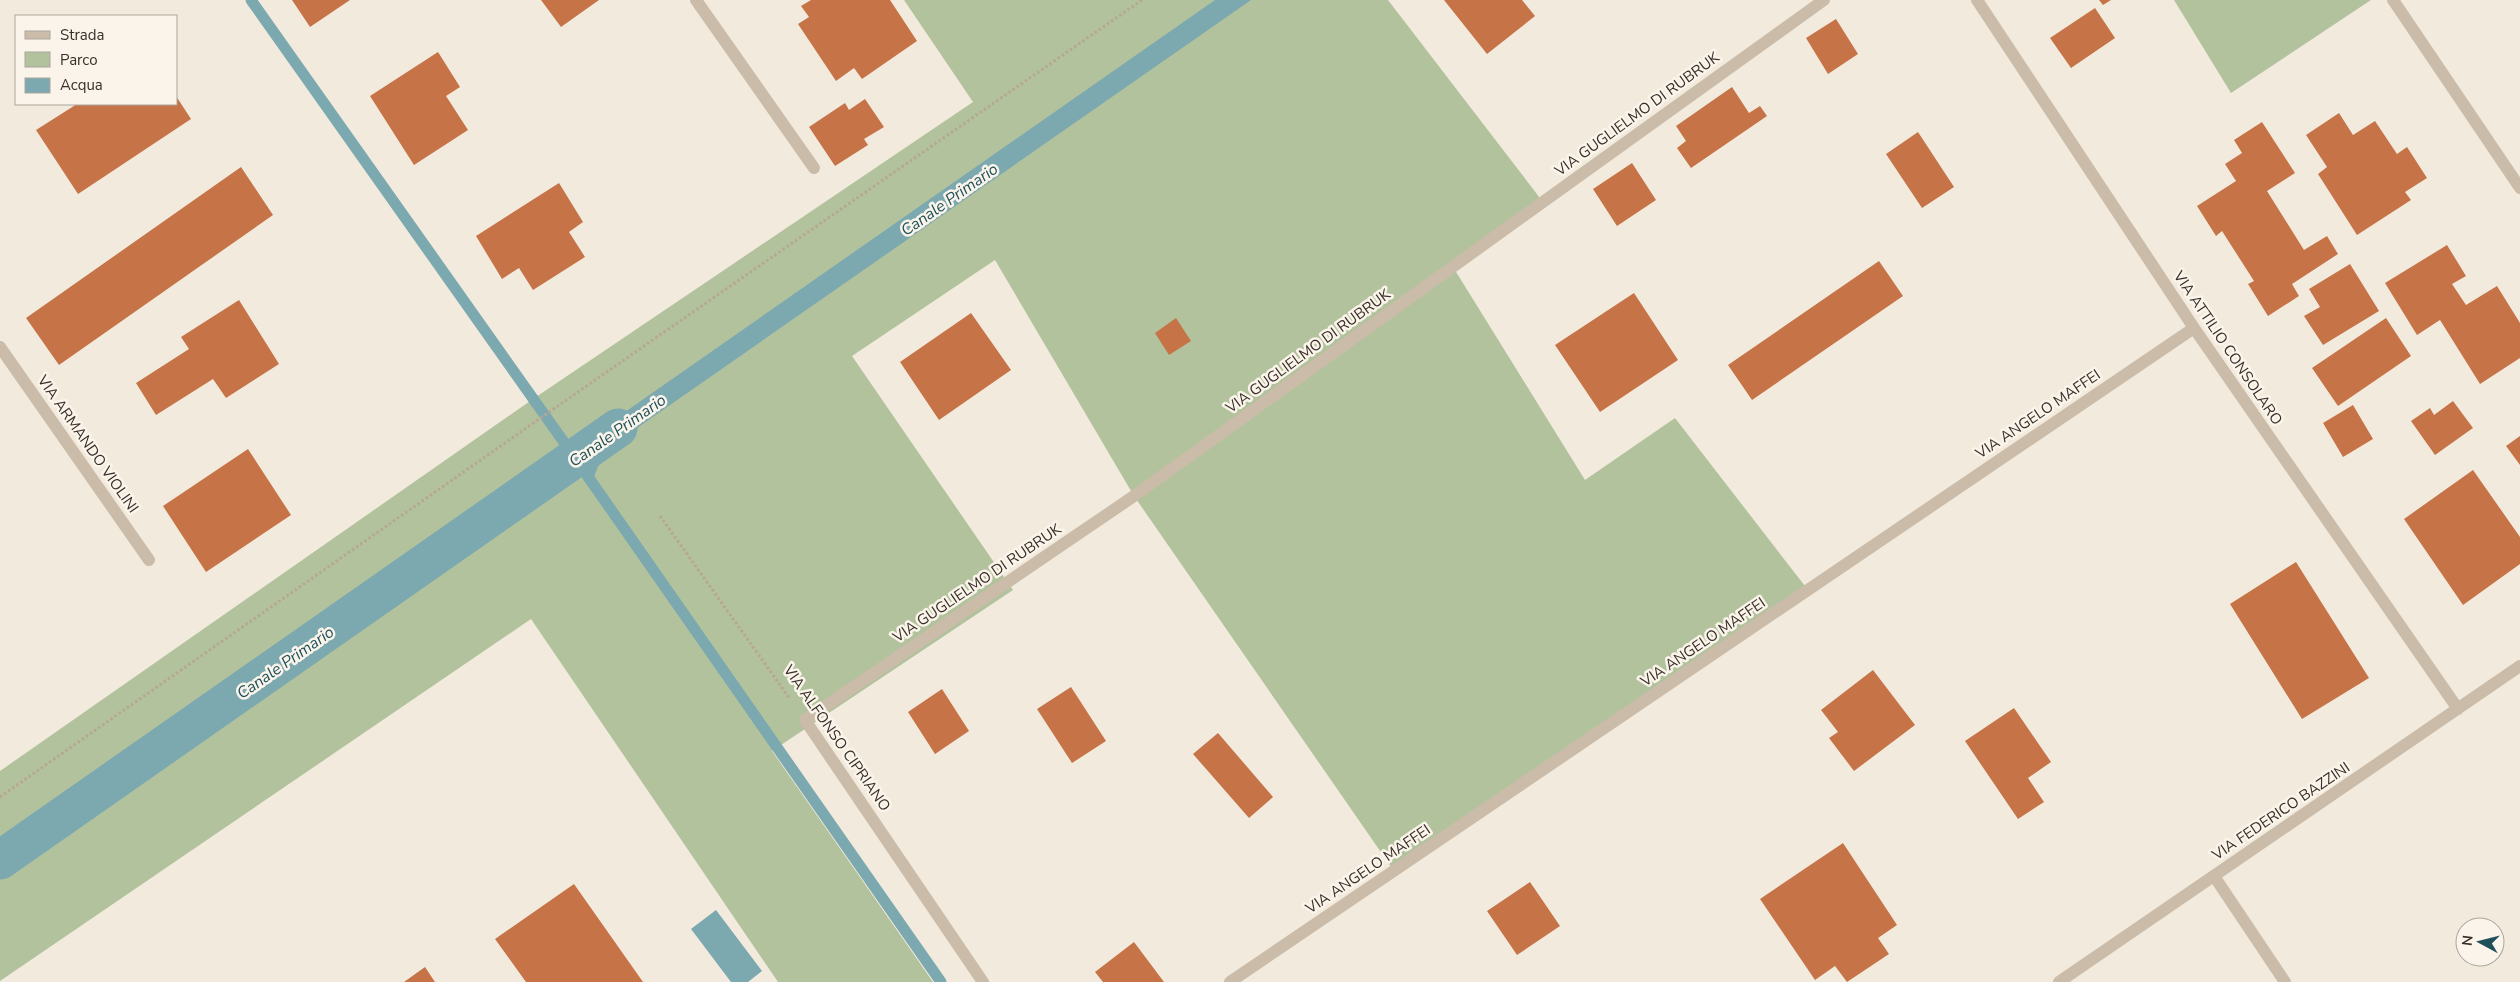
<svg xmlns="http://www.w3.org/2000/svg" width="2520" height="982" font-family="'Nunito Sans',sans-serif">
<rect width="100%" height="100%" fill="#f2ebdd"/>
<path fill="#b2c29d" d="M 904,0 L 1388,0 L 1543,202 L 1453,267 L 1585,480 L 1675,418 L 1808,590 L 1394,871 L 1134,496 L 995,260 L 852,356 L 1013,590 L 772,751 L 933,982 L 778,982 L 531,619 L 0,981 L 0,771 L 533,399 L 973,102 Z
M 2174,0 L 2371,0 L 2231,93 Z"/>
<path fill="#7ca8b0" d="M 1215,0 L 1251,0 L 604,451 L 592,482 L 564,443 L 576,444 L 592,435 Z
M 716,910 L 762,971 L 748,982 L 731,982 L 691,929 Z"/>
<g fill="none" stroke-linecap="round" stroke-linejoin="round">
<path stroke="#7ca8b0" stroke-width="11" d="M 251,0 L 573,455
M 584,471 L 941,982"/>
<path stroke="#7ca8b0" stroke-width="39" d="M 0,860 L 618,428"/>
</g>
<path fill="#c67348" d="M 292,0 L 350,0 L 310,27 Z
M 541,0 L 599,0 L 561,27 Z
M 811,0 L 890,0 L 917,41 L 862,79 L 854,68 L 836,81 L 798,24 L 809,17 L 801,6 Z
M 1444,0 L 1522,0 L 1535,16 L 1487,54 Z
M 2099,0 L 2111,0 L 2103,5 Z
M 2095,8 L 2115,38 L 2071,68 L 2050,38 Z
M 1836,19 L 1858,54 L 1828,74 L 1806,38 Z
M 438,52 L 460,87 L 446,96 L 468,130 L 414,165 L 370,96 Z
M 1732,87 L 1749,113 L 1760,106 L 1767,116 L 1691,168 L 1677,148 L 1686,141 L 1676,126 Z
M 176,96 L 191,119 L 78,194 L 36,130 L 77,104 L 176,104 Z
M 865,99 L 884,127 L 864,139 L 868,145 L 835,166 L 809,127 L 845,103 L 849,110 Z
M 2339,113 L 2353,135 L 2375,121 L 2397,154 L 2407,147 L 2427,178 L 2405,192 L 2411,200 L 2357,235 L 2318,174 L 2327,167 L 2306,135 Z
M 2262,122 L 2295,173 L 2267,191 L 2304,250 L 2327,236 L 2338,254 L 2292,284 L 2299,296 L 2268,316 L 2248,284 L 2254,281 L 2222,231 L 2216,236 L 2197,206 L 2236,181 L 2225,164 L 2242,153 L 2234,140 Z
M 1918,132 L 1954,187 L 1922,208 L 1886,154 Z
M 1632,163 L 1656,200 L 1617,226 L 1593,189 Z
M 241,167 L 273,215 L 59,365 L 26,318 Z
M 559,183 L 583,222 L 569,232 L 585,257 L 533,290 L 519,268 L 502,279 L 476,236 Z
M 2447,245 L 2466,276 L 2452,284 L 2466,305 L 2497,286 L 2520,323 L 2520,358 L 2480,384 L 2440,320 L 2417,335 L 2385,283 Z
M 1879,261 L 1903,296 L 1752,400 L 1728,365 Z
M 2350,264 L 2379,311 L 2323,345 L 2304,316 L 2320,307 L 2309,289 Z
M 1634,293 L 1678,360 L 1600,412 L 1555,345 Z
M 239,300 L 279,364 L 226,398 L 213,379 L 156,415 L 136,383 L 189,349 L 181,337 Z
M 971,313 L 1011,370 L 939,420 L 900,362 Z
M 1176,318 L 1191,341 L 1169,355 L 1155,333 Z
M 2386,318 L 2411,356 L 2338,406 L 2312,368 Z
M 2453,401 L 2473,428 L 2435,455 L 2411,421 L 2430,408 L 2434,415 Z
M 2353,405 L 2373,439 L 2343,457 L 2323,423 Z
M 2520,436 L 2520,465 L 2506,446 Z
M 248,449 L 291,515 L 206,572 L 163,506 Z
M 2473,470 L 2520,537 L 2520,564 L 2463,605 L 2404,519 Z
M 2296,562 L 2369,678 L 2302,719 L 2230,604 Z
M 1873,670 L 1915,725 L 1854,771 L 1829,738 L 1838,732 L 1821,710 Z
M 1071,687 L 1106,741 L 1072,763 L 1037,709 Z
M 942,689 L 969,731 L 935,754 L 908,712 Z
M 2014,708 L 2051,762 L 2028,778 L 2044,802 L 2018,819 L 1965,741 Z
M 1218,733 L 1273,797 L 1249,818 L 1193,754 Z
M 1843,843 L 1897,925 L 1878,938 L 1889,954 L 1847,982 L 1835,966 L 1815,980 L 1760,899 Z
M 1530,882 L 1560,926 L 1517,955 L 1487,911 Z
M 574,884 L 643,982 L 526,982 L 495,939 Z
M 1134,942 L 1164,982 L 1103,982 L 1095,972 Z
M 425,967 L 435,982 L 404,982 Z"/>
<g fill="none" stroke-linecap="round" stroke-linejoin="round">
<path stroke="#b7a693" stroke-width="3" stroke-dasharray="2.5 2.5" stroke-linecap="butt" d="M 660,516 L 790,699
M 0,797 L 552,410 L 1142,0"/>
<path stroke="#cbbca9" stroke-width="12" d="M 696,0 L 814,168
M 1977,0 L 2194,328 L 2458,709
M 2393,0 L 2520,188
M 0,347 L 149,560
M 2214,876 L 2285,982
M 983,982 L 805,720 L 1134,496 L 1824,0
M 1230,982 L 2194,328
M 2059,982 L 2520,666"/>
</g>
<g text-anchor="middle" stroke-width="5" stroke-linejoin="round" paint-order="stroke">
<g font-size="15" fill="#382f29" stroke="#faf4ea">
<text transform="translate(1637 114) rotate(-36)" y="5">VIA GUGLIELMO DI RUBRUK</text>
<text transform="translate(2228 348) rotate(56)" y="5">VIA ATTILIO CONSOLARO</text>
<text transform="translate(1308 351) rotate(-36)" y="5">VIA GUGLIELMO DI RUBRUK</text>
<text transform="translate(2038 414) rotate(-34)" y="5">VIA ANGELO MAFFEI</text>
<text transform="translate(88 444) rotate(55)" y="5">VIA ARMANDO VIOLINI</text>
<text transform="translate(977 583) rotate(-34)" y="5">VIA GUGLIELMO DI RUBRUK</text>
<text transform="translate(1703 642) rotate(-34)" y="5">VIA ANGELO MAFFEI</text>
<text transform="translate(837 738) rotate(55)" y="5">VIA ALFONSO CIPRIANO</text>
<text transform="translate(2281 811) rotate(-34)" y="5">VIA FEDERICO BAZZINI</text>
<text transform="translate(1368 869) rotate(-34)" y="5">VIA ANGELO MAFFEI</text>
</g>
<g font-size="16" font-style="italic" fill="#1e505a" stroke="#faf4ea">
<text transform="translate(949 199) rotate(-35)" y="6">Canale Primario</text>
<text transform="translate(617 430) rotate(-35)" y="6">Canale Primario</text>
<text transform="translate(285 662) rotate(-35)" y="6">Canale Primario</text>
</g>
</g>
<rect x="15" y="15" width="162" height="90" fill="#faf4ea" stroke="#aca59d"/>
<rect x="25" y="31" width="25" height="8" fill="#cbbca9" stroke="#aca59d"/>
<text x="60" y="40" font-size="15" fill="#382f29">Strada</text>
<rect x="25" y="52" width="25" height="15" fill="#b2c29d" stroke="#aca59d"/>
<text x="60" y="65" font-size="15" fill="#382f29">Parco</text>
<rect x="25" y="78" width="25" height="15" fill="#7ca8b0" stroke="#aca59d"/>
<text x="60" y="90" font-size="15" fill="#382f29">Acqua</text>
<g transform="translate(2480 942) rotate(277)"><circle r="24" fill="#faf4ea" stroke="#aca59d"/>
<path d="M0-4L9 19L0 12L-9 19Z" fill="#1e505a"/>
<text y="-8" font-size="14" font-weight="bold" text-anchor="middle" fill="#382f29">N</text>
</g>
</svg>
